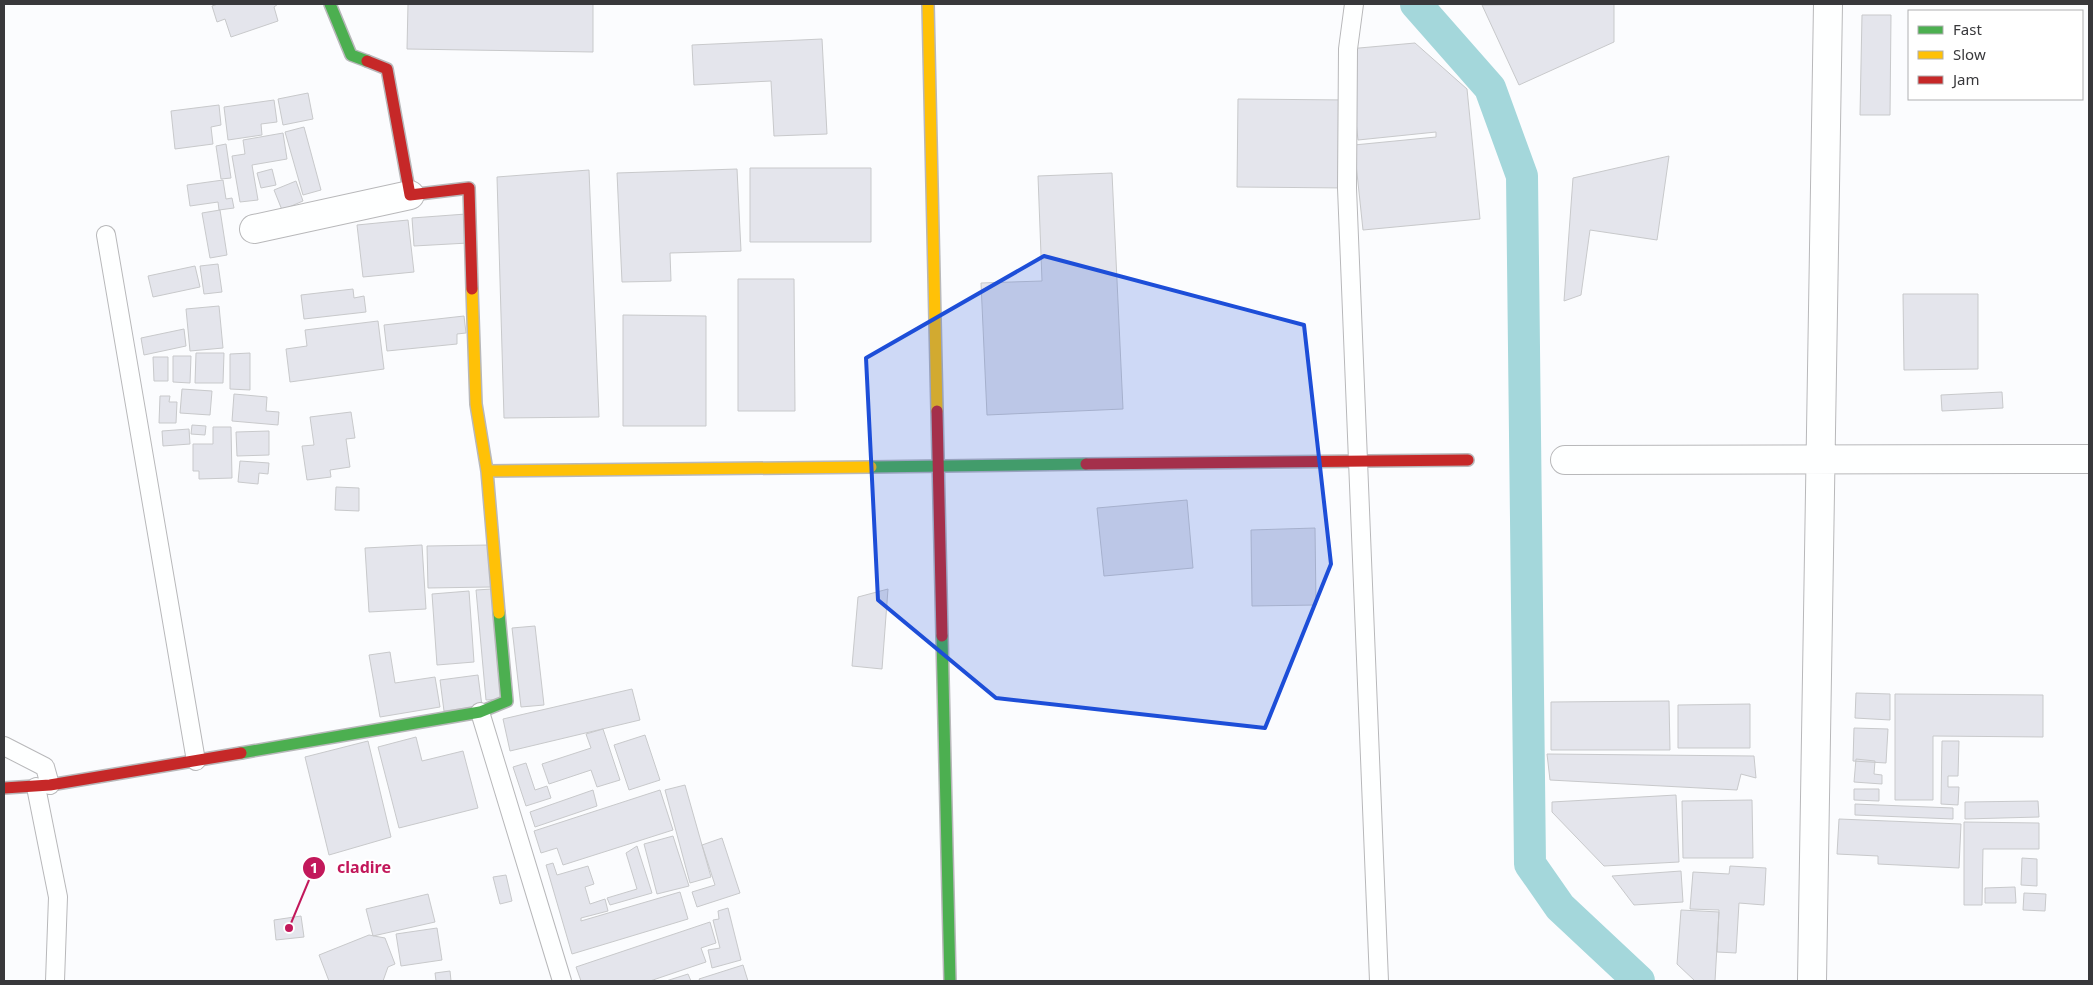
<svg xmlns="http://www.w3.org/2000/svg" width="2093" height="985" font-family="'Noto Sans',sans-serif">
<rect width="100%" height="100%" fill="#fbfcfe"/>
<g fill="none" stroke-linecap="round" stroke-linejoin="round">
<path stroke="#a4d7db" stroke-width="32" d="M 1416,4 L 1490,88 L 1522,176 L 1530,864 L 1560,907 L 1639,981"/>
</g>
<path fill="#e4e5ec" stroke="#c8c9cb" d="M 218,4 L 278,4 L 274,7 L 278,21 L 231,37 L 225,19 L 217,22 L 212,6 Z
M 408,4 L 593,4 L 593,52 L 407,49 Z
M 1614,4 L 1614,42 L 1519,85 L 1482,5 Z
M 1862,15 L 1891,15 L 1890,115 L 1860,115 Z
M 822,39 L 827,134 L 774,136 L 771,81 L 694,85 L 692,45 Z
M 1415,43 L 1467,89 L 1480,219 L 1363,230 L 1354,145 L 1436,137 L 1436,132 L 1358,140 L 1348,49 Z
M 308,93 L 313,119 L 283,125 L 278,99 Z
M 1238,99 L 1348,100 L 1347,188 L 1237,187 Z
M 274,100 L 277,122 L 261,124 L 262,135 L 228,140 L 224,107 Z
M 219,105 L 221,125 L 211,127 L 213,144 L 175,149 L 171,111 Z
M 304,127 L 321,190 L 303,195 L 285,132 Z
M 283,133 L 287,159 L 252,165 L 258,200 L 240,202 L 232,156 L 245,154 L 243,140 Z
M 226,144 L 231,178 L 221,179 L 216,146 Z
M 1669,156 L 1657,240 L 1590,230 L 1581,295 L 1564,301 L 1573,178 Z
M 750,168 L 871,168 L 871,242 L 750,242 Z
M 272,169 L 276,185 L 261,188 L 257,173 Z
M 737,169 L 741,251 L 670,253 L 671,281 L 622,282 L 617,173 Z
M 589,170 L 599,417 L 504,418 L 497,177 Z
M 1112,173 L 1123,409 L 987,415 L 981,283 L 1042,281 L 1038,176 Z
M 223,180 L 226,199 L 232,198 L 234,208 L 219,210 L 218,202 L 190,206 L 187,185 Z
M 296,181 L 303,201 L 282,210 L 274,190 Z
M 220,210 L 227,255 L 210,258 L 202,213 Z
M 466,214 L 468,243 L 414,246 L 412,218 Z
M 408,220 L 414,272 L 363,277 L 357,225 Z
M 218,264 L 222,292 L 204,294 L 200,266 Z
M 195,266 L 200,287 L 153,297 L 148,276 Z
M 738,279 L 794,279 L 795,411 L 738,411 Z
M 353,289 L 354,298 L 364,296 L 366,312 L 304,319 L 301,295 Z
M 1903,294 L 1978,294 L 1978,369 L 1904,370 Z
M 219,306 L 223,348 L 190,351 L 186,309 Z
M 623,315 L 706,316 L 706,426 L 623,426 Z
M 464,316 L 466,333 L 457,334 L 457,344 L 387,351 L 384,325 Z
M 378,321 L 384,369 L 290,382 L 286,349 L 307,346 L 305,330 Z
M 184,329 L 186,346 L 144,355 L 141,338 Z
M 196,353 L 224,353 L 223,383 L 195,383 Z
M 250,353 L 250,390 L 230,389 L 230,354 Z
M 173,356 L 191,356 L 190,383 L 173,382 Z
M 153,357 L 168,357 L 168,381 L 154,381 Z
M 182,389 L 212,391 L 210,415 L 180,413 Z
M 2002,392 L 2003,408 L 1942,411 L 1941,395 Z
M 234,394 L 267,397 L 266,411 L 279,412 L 278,425 L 232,421 Z
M 160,396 L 170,396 L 169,402 L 177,402 L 176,423 L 159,423 Z
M 351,412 L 355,438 L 346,439 L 350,467 L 330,470 L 331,477 L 307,480 L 302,446 L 314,445 L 310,417 Z
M 192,425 L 206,426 L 205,435 L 191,434 Z
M 213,427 L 231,427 L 232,478 L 199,479 L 199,471 L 193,471 L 193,444 L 213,444 Z
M 189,429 L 190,444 L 163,446 L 162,431 Z
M 269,431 L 269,455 L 237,456 L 236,432 Z
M 240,461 L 269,463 L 268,474 L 259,473 L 258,484 L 238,482 Z
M 336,487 L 359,488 L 359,511 L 335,510 Z
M 1187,500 L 1193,568 L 1104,576 L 1097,508 Z
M 1315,528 L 1316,605 L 1252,606 L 1251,530 Z
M 422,545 L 426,609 L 369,612 L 365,548 Z
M 490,545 L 491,587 L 428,588 L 427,546 Z
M 492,589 L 502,699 L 486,700 L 476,590 Z
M 888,589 L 882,669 L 852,666 L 858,597 Z
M 469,591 L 474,662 L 437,665 L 432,594 Z
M 535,626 L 544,705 L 521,707 L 512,628 Z
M 390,652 L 395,683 L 435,677 L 440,707 L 380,717 L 369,655 Z
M 478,675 L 482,706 L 444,711 L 440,680 Z
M 632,689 L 640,720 L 510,751 L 503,719 Z
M 1856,693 L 1890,694 L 1890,720 L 1855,718 Z
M 1895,694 L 2043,695 L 2043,737 L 1933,736 L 1933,800 L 1895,800 Z
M 1669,701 L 1670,750 L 1551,750 L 1551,702 Z
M 1750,704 L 1750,748 L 1678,748 L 1678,705 Z
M 1854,728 L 1888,729 L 1886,763 L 1853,761 Z
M 603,729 L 620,780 L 597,787 L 591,770 L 549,784 L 542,764 L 591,748 L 586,734 Z
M 645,735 L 660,780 L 629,790 L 614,745 Z
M 416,737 L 422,761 L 463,751 L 478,808 L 399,828 L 378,747 Z
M 368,741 L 391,837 L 329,855 L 305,757 Z
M 1942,741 L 1959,741 L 1958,776 L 1948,776 L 1948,787 L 1959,787 L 1958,805 L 1941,804 Z
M 1547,754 L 1754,756 L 1756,778 L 1741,774 L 1737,790 L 1550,780 Z
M 1856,759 L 1875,761 L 1874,774 L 1882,775 L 1882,784 L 1854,782 Z
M 526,763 L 535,790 L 547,786 L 551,798 L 526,806 L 513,767 Z
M 685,785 L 711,877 L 690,883 L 665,790 Z
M 1854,789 L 1879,789 L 1879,801 L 1854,800 Z
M 593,790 L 597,806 L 535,827 L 530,812 Z
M 660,790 L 673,830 L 563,865 L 557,848 L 541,853 L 534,831 Z
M 1676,795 L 1679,862 L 1604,866 L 1552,812 L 1552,802 Z
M 1752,800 L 1753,858 L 1683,858 L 1682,801 Z
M 2038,801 L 2039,817 L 1965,819 L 1965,802 Z
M 1855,804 L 1953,808 L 1953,819 L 1855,815 Z
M 1839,819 L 1961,824 L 1959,868 L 1878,864 L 1878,856 L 1837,854 Z
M 1964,822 L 2039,823 L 2039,849 L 1983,849 L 1982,905 L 1964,905 Z
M 673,836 L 689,886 L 657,894 L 644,844 Z
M 722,838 L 740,893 L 697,907 L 692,892 L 715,885 L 702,845 Z
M 637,846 L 652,893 L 610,905 L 607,898 L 637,889 L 626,853 Z
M 2022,858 L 2037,859 L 2037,886 L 2021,885 Z
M 553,863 L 557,875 L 588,866 L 594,884 L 585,887 L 590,904 L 605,899 L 608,911 L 581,918 L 581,921 L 680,892 L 688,919 L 572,954 L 546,865 Z
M 1730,866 L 1766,868 L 1764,905 L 1739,903 L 1736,953 L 1717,952 L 1719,910 L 1690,909 L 1693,872 L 1729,874 Z
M 1681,871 L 1683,902 L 1634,905 L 1612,876 Z
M 506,875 L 512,901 L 500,904 L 493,877 Z
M 2015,887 L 2016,903 L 1985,903 L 1985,888 Z
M 2024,893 L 2046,894 L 2045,911 L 2023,910 Z
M 428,894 L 435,922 L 373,936 L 366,909 Z
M 728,908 L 741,960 L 712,968 L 708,950 L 720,948 L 713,920 L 719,919 L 718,911 Z
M 1681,910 L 1719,912 L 1715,981 L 1695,981 L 1677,964 Z
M 301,916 L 304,937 L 276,940 L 274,920 Z
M 710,922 L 716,943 L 701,948 L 706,962 L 650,981 L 581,981 L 576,967 Z
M 437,928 L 442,960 L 401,966 L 396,934 Z
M 369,935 L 385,938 L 395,964 L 388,967 L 383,981 L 329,981 L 319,955 Z
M 743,965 L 748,981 L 700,981 L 699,979 Z
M 450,971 L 451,981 L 436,981 L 435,973 Z
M 688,974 L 691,981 L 666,981 Z"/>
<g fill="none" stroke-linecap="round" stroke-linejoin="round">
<g stroke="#b8b8ba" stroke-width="20">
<path id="lane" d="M 1354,4 L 1348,49 L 1347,188 L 1379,981
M 106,235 L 196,761
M 480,712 L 562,981
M 4,746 L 45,767 L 50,785
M 36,787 L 58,897 L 55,981"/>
</g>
<g stroke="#b8b8ba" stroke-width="30">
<path id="street" d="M 254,229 L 410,195
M 1565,460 L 2089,459
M 1812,981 L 1828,4"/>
</g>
<g stroke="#b8b8ba" stroke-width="14">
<path id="fast" d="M 330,4 L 351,55 L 367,61
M 871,467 L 1086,464
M 942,636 L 950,981
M 241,753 L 480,712 L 507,701 L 499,613"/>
</g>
<g stroke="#b8b8ba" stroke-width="14">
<path id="slow" d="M 928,4 L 937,411
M 472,289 L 476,404 L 487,471 L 499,613
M 487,471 L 871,467"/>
</g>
<g stroke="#b8b8ba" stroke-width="14">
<path id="jam" d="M 367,61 L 387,69 L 410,195 L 469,188 L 472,289
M 937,411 L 942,636
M 1086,464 L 1468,460
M 4,788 L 50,785 L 241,753"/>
</g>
<use href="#lane" stroke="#feffff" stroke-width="18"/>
<use href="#street" stroke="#feffff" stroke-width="28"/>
<use href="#fast" stroke="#4caf50" stroke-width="11"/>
<use href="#slow" stroke="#ffc107" stroke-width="11"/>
<use href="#jam" stroke="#c62828" stroke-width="11"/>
</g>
<path fill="#1d4ed8" fill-opacity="0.2" stroke="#1d4ed8" stroke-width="4" stroke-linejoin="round" d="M 1044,256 L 1304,325 L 1331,564 L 1265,728 L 996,698 L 878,600 L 866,358 Z"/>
<path fill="none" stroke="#c2185b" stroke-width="2" d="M289 928L314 868"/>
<g fill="#c2185b" stroke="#fff" stroke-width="2">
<circle cx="289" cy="928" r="5"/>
<circle cx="314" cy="868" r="12"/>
</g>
<g font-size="15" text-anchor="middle" font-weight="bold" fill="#fff">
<text x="314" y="873">1</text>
</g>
<g font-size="16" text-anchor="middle" font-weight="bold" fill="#c2185b" stroke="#fff" stroke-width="4.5" stroke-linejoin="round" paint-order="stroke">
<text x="364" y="873">cladire</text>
</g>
<rect width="2093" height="985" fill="none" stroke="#38383b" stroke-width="10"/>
<rect x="1908" y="10" width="175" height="90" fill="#ffffff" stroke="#afafb1"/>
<rect x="1918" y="26" width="25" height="8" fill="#4caf50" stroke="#afafb1"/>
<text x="1953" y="35" font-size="15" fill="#38383b">Fast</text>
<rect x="1918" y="51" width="25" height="8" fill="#ffc107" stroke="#afafb1"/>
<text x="1953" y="60" font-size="15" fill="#38383b">Slow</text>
<rect x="1918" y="76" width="25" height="8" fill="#c62828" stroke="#afafb1"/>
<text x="1953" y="85" font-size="15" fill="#38383b">Jam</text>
</svg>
